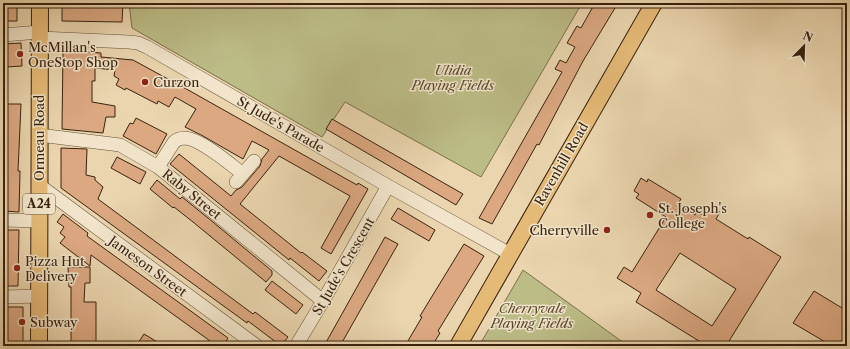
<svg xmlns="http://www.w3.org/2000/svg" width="850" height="349" font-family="'Libre Caslon Text',serif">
<rect width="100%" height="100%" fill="#ead5ae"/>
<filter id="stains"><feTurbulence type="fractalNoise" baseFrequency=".005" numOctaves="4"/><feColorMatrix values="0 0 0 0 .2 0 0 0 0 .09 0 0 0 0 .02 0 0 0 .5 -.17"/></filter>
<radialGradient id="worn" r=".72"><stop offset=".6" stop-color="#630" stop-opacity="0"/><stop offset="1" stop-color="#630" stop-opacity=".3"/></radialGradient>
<path fill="#bcbc87" stroke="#7a6f4a" d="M 129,3 L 582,3 L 481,177 L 345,102 L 322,137 L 132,28 Z
M 523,270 L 628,346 L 479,346 Z"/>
<path fill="#dba882" stroke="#39220e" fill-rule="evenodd" d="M 3,3 L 17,3 L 17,21 L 3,21 Z
M 94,3 L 123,3 L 122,22 L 62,21 L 62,5 L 94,5 Z
M 595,3 L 606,3 L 615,8 L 583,61 L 539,145 L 537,144 L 492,224 L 479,218 L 562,72 L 555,69 L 560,60 L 566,63 L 575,47 L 567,43 L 577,26 L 581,28 Z
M 21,43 L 22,66 L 6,67 L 5,53 L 3,53 L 3,44 Z
M 63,50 L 101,53 L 101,57 L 133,60 L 190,91 L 357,185 L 358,183 L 368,189 L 331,254 L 321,248 L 350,196 L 279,156 L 240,204 L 301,253 L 302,252 L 327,271 L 319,281 L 290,258 L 289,260 L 170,164 L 179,154 L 231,196 L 236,190 L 242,187 L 260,166 L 262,159 L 269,150 L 252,141 L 243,159 L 203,136 L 185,127 L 196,109 L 175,97 L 169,107 L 158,101 L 157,104 L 126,88 L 125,90 L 116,85 L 119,79 L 114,76 L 115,70 L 95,68 L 95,81 L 92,81 L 92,102 L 115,106 L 115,117 L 106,117 L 103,133 L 62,129 Z
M 3,104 L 21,104 L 18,171 L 20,171 L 19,212 L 3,211 Z
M 136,118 L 167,134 L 156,154 L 123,136 L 130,123 L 133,124 Z
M 332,119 L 463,194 L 456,205 L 326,129 Z
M 61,148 L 87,149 L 86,175 L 95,177 L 95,180 L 103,187 L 98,199 L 253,314 L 255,312 L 288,337 L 281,346 L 248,321 L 247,323 L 61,188 Z
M 117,157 L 146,172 L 140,184 L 111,168 Z
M 641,178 L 647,182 L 648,179 L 681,199 L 678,204 L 695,215 L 697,212 L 705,216 L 711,206 L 720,212 L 716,219 L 748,239 L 749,237 L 781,257 L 726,346 L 707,346 L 636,302 L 641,293 L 617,278 L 624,267 L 632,272 L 666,217 L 636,198 L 639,194 L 634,191 ZM 680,253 L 736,289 L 712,326 L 656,290 Z
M 157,180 L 180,199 L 182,197 L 208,218 L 272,271 L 272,275 L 266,282 L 193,222 L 174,207 L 173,208 L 150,189 Z
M 398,208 L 435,230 L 429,241 L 391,219 Z
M 63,214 L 88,233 L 87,236 L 228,338 L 223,346 L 217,346 L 91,255 L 90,266 L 60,243 L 65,237 L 60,233 L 64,227 L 57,222 Z
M 3,230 L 19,230 L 18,286 L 3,286 Z
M 385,237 L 398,244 L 361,309 L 340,346 L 324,346 Z
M 464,244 L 484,256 L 438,331 L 440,333 L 432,346 L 405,346 L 422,317 L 420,316 Z
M 68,267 L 90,267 L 90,283 L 85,283 L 84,302 L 96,302 L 96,346 L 71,346 L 71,287 L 69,287 Z
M 272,281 L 303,305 L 296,314 L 265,290 Z
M 814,291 L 847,311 L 847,346 L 832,346 L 793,323 Z
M 3,307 L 23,307 L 23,346 L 3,346 Z
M 144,334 L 164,346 L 136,346 Z"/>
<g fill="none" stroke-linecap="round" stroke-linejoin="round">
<g stroke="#654f36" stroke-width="14">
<path id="minor" d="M 3,35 L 40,32
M 40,38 L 129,42 L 138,43 L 147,47 L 388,186 L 510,254
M 39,135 L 120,145 L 158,167 L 323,301
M 158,167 L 174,142 C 177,139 181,138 185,138 C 201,139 230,164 243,174
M 236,182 L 254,161
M 39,185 L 257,346
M 3,220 L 39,221
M 3,297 L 39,296
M 296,346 L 323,301 L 388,186"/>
</g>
<g stroke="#39220e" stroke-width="18">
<path id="major" d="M 39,346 L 40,3
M 458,346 L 654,3"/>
</g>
<use href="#minor" stroke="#f1e4ca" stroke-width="13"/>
<use href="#major" stroke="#e5ba77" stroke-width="16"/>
</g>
<g fill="#8f2418" stroke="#f1e4ca" stroke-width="1.5">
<circle cx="20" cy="54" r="4"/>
<circle cx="145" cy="82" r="4"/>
<circle cx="650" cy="215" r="4"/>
<circle cx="607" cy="230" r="4"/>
<circle cx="17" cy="268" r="4"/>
<circle cx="22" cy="322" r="4"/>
</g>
<g text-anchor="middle" stroke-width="3" stroke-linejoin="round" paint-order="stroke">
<rect fill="#f1e4ca" stroke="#705c46" stroke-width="1" x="23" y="194" width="32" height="20" rx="3"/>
<g font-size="12" font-weight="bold" fill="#39220e">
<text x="39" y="208">A24</text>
</g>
<g font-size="13" fill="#39220e" stroke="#f1e4ca" text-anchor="start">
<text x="28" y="52">McMillan's<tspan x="28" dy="15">OneStop Shop</tspan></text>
<text x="153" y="87">Curzon</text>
<text x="658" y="213">St. Joseph's<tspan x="658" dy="15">College</tspan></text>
<text x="599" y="235" text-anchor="end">Cherryville</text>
<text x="25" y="266">Pizza Hut<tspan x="25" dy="15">Delivery</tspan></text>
<text x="30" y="327">Subway</text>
</g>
<g font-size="13" font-style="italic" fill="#5a482c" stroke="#f1e4ca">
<text x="453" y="75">Ulidia<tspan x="453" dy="15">Playing Fields</tspan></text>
<text x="532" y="313">Cherryvale<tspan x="532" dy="15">Playing Fields</tspan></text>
</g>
<g font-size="13" fill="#39220e" stroke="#f1e4ca">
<text transform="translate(281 124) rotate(30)" y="5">St Jude's Parade</text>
<text transform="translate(39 138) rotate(-90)" y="5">Ormeau Road</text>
<text transform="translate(561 164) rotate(-60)" y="5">Ravenhill Road</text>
<text transform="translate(192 194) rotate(39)" y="5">Raby Street</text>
<text transform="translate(148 266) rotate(36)" y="5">Jameson Street</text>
<text transform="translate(343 266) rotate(-60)" y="5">St Jude's Crescent</text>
</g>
</g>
<rect width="850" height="349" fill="none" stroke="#ead5ae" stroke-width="16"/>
<rect x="4" y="4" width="842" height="341" fill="none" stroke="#39220e" stroke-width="2"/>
<rect x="8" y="8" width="834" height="333" fill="none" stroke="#39220e"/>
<g transform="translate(804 46) rotate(23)" stroke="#f1e4ca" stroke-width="3" paint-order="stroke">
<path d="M0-3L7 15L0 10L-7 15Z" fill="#39220e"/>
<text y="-6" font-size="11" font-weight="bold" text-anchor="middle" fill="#39220e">N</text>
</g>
<rect width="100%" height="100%" filter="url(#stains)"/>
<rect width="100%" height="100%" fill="url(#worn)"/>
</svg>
